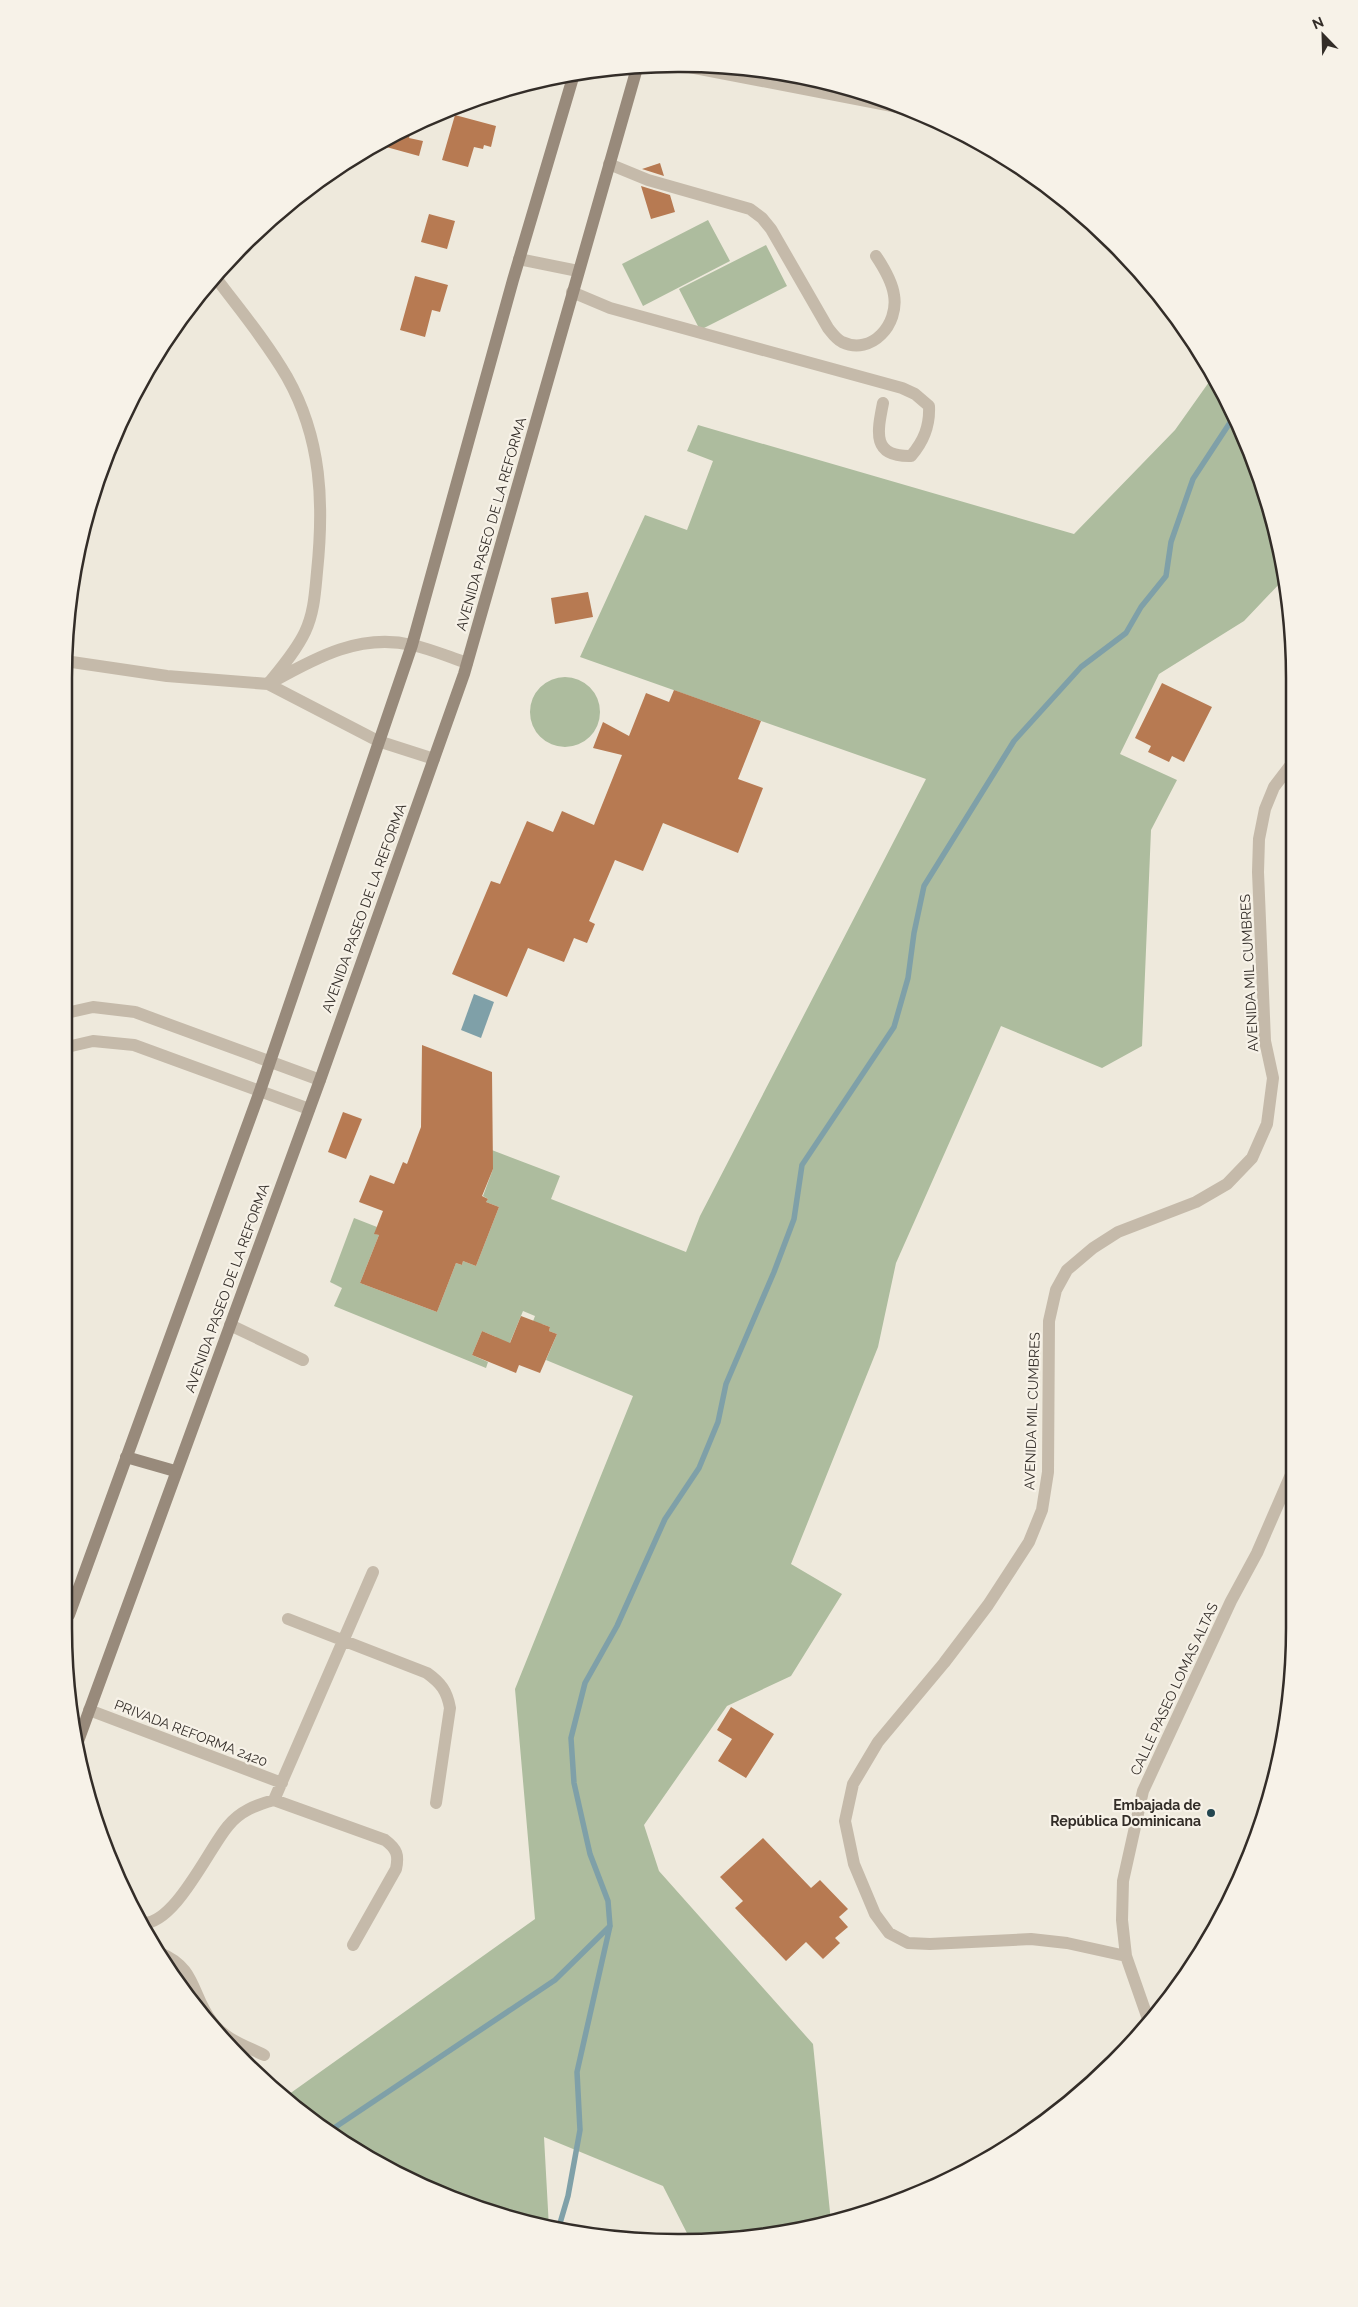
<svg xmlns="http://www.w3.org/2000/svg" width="1358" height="2307" font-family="Raleway,sans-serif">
<rect width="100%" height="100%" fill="#eee9dc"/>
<path fill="#adbc9e" d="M 708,220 L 730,261 L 643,306 L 622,264 Z
M 766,245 L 787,286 L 700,330 L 679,289 Z
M 1214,375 L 1262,482 L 1282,581 L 1244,621 L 1159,674 L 1120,754 L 1177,780 L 1151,830 L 1142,1046 L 1102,1068 L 1001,1026 L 896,1263 L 878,1347 L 791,1564 L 842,1594 L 791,1676 L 727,1706 L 644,1825 L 659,1871 L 813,2044 L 831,2222 C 786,2235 738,2243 691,2241 L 663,2186 L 544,2137 L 549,2228 C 478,2214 399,2179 338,2140 C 319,2128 302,2111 285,2097 L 535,1919 L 515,1689 L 633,1396 L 546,1360 L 557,1334 L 549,1331 L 550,1327 L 542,1324 L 541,1328 L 532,1324 L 535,1316 L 523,1311 L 506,1352 L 494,1347 L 496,1337 L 482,1331 L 472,1355 L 488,1362 L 486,1368 L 334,1306 L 342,1288 L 330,1282 L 354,1218 L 377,1227 L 375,1234 L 379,1235 L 360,1283 L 437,1312 L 456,1263 L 462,1265 L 463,1261 L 476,1266 L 499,1207 L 486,1202 L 488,1199 L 483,1196 L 493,1169 L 484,1147 L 560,1176 L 551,1199 L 686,1252 L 700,1216 L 926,779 L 580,657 L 645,515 L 687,530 L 713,461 L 687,451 L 698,425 L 1074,534 L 1175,430 Z
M530 712a35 35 0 1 1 70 0a35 35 0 1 1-70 0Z
M 1293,959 L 1293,1051 L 1286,960 Z"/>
<path fill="#7fa0a8" d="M 474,994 L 494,1002 L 481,1038 L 461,1030 Z"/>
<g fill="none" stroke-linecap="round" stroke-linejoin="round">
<path stroke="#7fa0a8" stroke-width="5.5" d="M 328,2132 L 555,1980 L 610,1926
M 558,2230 L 568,2196 L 580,2130 L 577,2072 L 610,1926 L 608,1901 L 590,1854 L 574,1783 L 571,1738 L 585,1683 L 617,1626 L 665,1519 L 699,1468 L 718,1422 L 726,1384 L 774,1272 L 794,1219 L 802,1165 L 894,1027 L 908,978 L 914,933 L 924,886 L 1014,741 L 1081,667 L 1126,633 L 1141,607 L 1166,576 L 1171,542 L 1193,479 L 1233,418"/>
</g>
<path fill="#b77a52" d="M 455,115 L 496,126 L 491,147 L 484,145 L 483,149 L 474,147 L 468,167 L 442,160 Z
M 412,127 L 409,138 L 423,141 L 419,156 L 379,145 Z
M 660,163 L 664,176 L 642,169 Z
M 641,186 L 670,195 L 675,212 L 651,219 Z
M 429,214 L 455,221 L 447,249 L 421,242 Z
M 415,276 L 448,285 L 440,312 L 432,310 L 425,337 L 400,330 Z
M 588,592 L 593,617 L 555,624 L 551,598 Z
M 1162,683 L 1212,707 L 1184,762 L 1172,756 L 1169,762 L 1148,752 L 1151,746 L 1135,738 Z
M 674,690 L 761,721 L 738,779 L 763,788 L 738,853 L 663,823 L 643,871 L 615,860 L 589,921 L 595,924 L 587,943 L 574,938 L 564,962 L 528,948 L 507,997 L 452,974 L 491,881 L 500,884 L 527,821 L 553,832 L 562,811 L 594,825 L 622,755 L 593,748 L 603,722 L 629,736 L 646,693 L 669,702 Z
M 422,1045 L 492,1072 L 493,1169 L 482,1196 L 488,1199 L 486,1202 L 499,1207 L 476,1266 L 463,1261 L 462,1265 L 456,1263 L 437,1312 L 360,1283 L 379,1235 L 374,1234 L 383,1211 L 359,1202 L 370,1175 L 394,1184 L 403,1162 L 407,1164 L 421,1127 Z
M 343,1112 L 362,1119 L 346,1159 L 328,1152 Z
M 521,1316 L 550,1327 L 549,1331 L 557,1334 L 540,1373 L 519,1365 L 516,1373 L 472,1355 L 482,1331 L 510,1343 Z
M 731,1707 L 774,1734 L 746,1778 L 718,1761 L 732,1739 L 717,1730 Z
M 763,1838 L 811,1888 L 820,1880 L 848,1909 L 839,1917 L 848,1927 L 835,1938 L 840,1943 L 823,1959 L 806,1942 L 786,1961 L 735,1908 L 743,1901 L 720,1877 Z"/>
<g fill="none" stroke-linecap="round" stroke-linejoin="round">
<path stroke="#c5baaa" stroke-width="12" d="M 674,64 L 913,110
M 609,164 L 648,180 L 750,209 L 762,218 L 771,229 L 828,328 C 832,333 836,339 842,342 C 872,356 899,324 894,295 C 892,281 884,268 876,256
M 519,259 L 578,271
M 216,278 C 240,310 267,342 287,377 C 322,439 324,504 317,572 C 315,593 314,613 305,632 C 296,651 281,668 268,684
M 572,292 L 610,308 L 902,388 L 915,394 L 929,406 C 930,426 924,441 911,456 C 872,457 877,433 883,403
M 65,661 L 167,676 L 268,684 L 378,741 L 434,759
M 274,681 C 317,657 361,633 412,645 C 431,649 449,657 467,663
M 66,1013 L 93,1007 L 135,1012 L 320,1080
M 67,1047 L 93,1041 L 134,1045 L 309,1109
M 230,1325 L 303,1360
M 288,1619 L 427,1673 C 441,1683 447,1691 450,1708 L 436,1803
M 89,1710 L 282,1783
M 274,1800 L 373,1572
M 141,1923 C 174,1927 209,1848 228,1826 C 240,1811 256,1805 274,1800 L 385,1840 C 397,1849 399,1855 396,1869 L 353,1945
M 160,1953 C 197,1968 191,1995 212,2022 C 224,2039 246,2046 264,2055
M 1126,1956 L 1067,1943 L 1031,1939 L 930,1944 L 908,1943 L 889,1933 L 875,1914 L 854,1864 L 845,1821 L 853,1784 L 878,1742 L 944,1663 L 988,1605 L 1029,1542 L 1042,1510 L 1048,1472 L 1049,1321 L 1056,1290 L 1067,1270 L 1093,1248 L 1118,1232 L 1196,1202 L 1227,1184 L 1252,1158 L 1267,1124 L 1273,1078 L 1265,1041 L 1258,872 L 1259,839 L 1265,809 L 1274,787 L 1293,762
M 1148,2019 L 1126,1956 L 1122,1920 L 1123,1881 L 1143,1791 L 1231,1601 L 1257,1553 L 1293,1470"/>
<path stroke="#988a7b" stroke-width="12" d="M 126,1457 L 175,1471
M 69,1615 L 260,1091 L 412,645 L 513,280 L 574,74
M 77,1744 L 320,1080 L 464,674 L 637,68"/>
</g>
<circle fill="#234650" stroke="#f7f2e8" stroke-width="2" cx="1211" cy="1813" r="5"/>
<g text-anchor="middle" stroke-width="4.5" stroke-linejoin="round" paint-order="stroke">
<g font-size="14" fill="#332d28" stroke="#f7f2e8">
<text transform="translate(491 524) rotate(-74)" y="5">AVENIDA PASEO DE LA REFORMA</text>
<text transform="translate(364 908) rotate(-70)" y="5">AVENIDA PASEO DE LA REFORMA</text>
<text transform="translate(1249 973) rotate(-93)" y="5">AVENIDA MIL CUMBRES</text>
<text transform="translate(227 1288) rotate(-70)" y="5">AVENIDA PASEO DE LA REFORMA</text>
<text transform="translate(1032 1411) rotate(-88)" y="5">AVENIDA MIL CUMBRES</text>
<text transform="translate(1174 1689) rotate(-65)" y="5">CALLE PASEO LOMAS ALTAS</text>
<text transform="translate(191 1733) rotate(21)" y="5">PRIVADA REFORMA 2420</text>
</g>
<g font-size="14" font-weight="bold" fill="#332d28" stroke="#f7f2e8" text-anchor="end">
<text x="1201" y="1810">Embajada de<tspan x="1201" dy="16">República Dominicana</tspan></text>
</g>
</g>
<path d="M0 0H1358V2307H0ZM678 72H680A606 606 0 0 1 1286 678V1628A606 606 0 0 1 680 2234H678A606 606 0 0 1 72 1628V678A606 606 0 0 1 678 72Z" fill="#f7f2e8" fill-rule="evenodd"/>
<path fill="none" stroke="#332d28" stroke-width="2.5" d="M678 72H680A606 606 0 0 1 1286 678V1628A606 606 0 0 1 680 2234H678A606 606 0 0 1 72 1628V678A606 606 0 0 1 678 72Z"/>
<g transform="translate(1323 35) rotate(337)" stroke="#f7f2e8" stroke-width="4" paint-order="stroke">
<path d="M0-4L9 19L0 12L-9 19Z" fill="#332d28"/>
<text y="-8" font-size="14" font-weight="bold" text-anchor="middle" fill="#332d28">N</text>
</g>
</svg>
